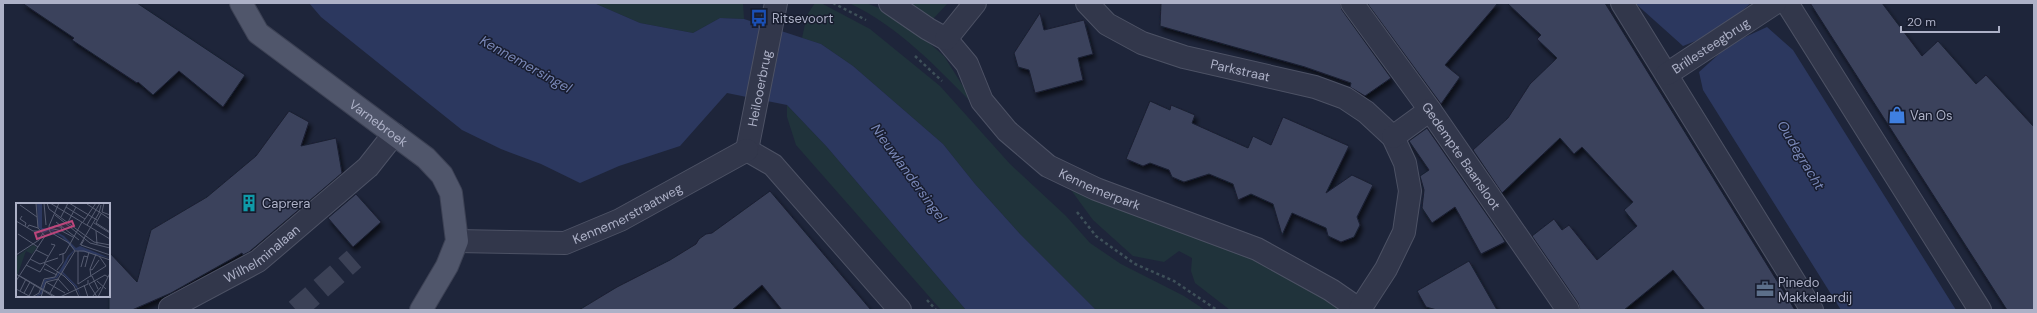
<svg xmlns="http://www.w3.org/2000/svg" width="2037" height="313" font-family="'DM Sans',sans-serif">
<defs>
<filter id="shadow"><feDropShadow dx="2.5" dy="4.5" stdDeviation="2" flood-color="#0009"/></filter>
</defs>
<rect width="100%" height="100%" fill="#1e253a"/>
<path fill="#20333b" d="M 594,3 L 743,3 L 744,19 L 720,18 L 693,33 L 640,23 Z
M 815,3 L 821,3 L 870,29 L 940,86 L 1010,164 L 1066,216 L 1090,243 L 1121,264 L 1184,296 L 1205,310 L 1096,310 L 1020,234 L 975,184 L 943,144 L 853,66 L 821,44 L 802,38 L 807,15 Z
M 849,3 L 866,3 L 884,10 L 927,41 L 944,56 L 976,107 C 937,68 900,27 849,3 Z
M 911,3 L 948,3 L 933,19 Z
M 787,105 L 827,147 L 966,310 L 941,310 L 796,145 L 787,117 Z
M 1071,190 L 1181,230 L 1269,265 L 1333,304 L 1339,310 L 1230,310 L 1195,283 L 1191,271 L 1192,258 L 1179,251 L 1164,262 L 1133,256 L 1093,220 Z"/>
<path fill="#2c385f" d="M 309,3 L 594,3 L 640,23 L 693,33 L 720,18 L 744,19 L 821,44 L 853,66 L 943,144 L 975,184 L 1020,234 L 1096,310 L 966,310 L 827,147 L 787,105 L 727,93 L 680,146 L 619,166 L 580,183 L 541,164 L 501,149 L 462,130 L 321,17 Z
M 1635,3 L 1751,3 L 1731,20 L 1743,38 L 1767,27 L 1793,50 L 1956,310 L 1841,310 L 1703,90 L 1699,72 L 1719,54 L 1708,36 L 1683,46 Z"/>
<path fill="#3a425b" stroke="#1a1f31" filter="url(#shadow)" d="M 22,3 L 137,3 L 245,75 L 223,107 L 179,71 L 153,95 L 138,82 L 137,83 L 72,40 L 74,38 Z
M 1161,3 L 1340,3 L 1342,10 L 1391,78 L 1365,96 L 1350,87 L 1351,83 L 1305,67 L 1160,26 Z
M 1367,3 L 1498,3 L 1445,65 L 1460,77 L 1441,104 Z
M 1507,3 L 1605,3 L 1795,310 L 1705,310 L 1673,270 L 1624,310 L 1580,310 L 1578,303 L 1532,236 L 1554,219 L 1562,230 L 1569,225 L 1597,260 L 1637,226 L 1624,210 L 1633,202 L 1582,147 L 1574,154 L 1560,138 L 1502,193 L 1473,150 L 1508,118 L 1530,84 L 1557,58 L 1537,39 L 1541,35 Z
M 1810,3 L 1882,3 L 1922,56 L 1938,41 L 1976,84 L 1986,75 L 2034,127 L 2034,310 L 2007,310 Z
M 1040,13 L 1044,30 L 1084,20 L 1093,54 L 1078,58 L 1083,80 L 1035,93 L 1029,70 L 1018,67 L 1014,53 Z
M 1150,101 L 1170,110 L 1171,105 L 1195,115 L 1192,123 L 1248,148 L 1253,136 L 1271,145 L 1283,117 L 1349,146 L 1326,193 L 1352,175 L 1373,185 L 1357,217 L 1360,225 L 1354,237 L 1341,242 L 1328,236 L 1326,228 L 1292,213 L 1282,235 L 1273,204 L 1251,194 L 1238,200 L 1233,184 L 1209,174 L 1184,182 L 1172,177 L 1169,170 L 1150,163 L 1143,166 L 1126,159 Z
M 289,111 L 309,122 L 301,146 L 336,138 L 342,173 L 249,252 L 243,255 L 242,253 L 171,293 L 132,310 L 109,310 L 109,252 L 137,282 L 151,230 L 207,197 L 256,156 Z
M 1427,128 L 1503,238 L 1505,242 L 1481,254 L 1455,207 L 1432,223 L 1422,208 L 1424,190 L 1420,176 L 1429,170 L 1409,141 Z
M 770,191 L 871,310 L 782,310 L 762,285 L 732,310 L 579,310 L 617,287 L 670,260 L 696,244 L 699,239 L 706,234 L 712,233 Z
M 356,194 L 381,222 L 353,247 L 328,218 Z
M 1469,261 L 1497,310 L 1437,310 L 1426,307 L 1417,291 Z"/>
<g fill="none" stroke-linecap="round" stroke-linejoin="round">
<path stroke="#3b4156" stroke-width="22" stroke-dasharray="22 11" stroke-linecap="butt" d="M 296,310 L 354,259"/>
<g stroke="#4d5265" stroke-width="24">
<g id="minor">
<path id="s1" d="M 890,3 L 928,29 L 946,39 L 967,64 L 982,101 L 1007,131 L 1048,166 L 1096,189 L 1257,249 L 1331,290 L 1360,310"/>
<path id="s2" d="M 1087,3 L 1107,24 L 1142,43 L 1184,57 L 1315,87 L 1345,98 L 1366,112 L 1393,137 L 1405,163 L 1410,191 L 1404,232 L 1386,269 L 1360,309"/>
<path id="s3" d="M 1352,3 L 1430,110 L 1568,310"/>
<path d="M 1622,3 L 1812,310"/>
<path d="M 1787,3 L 1980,310"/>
<path d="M 946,39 L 975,3"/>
<path id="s4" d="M 1667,74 L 1775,3"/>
<path d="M 1393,137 L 1430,110"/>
<path d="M 747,150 L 773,165 L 900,310"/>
<path id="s5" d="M 747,150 L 776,3"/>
<path id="s6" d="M 457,241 L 565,243 L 620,220 L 747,150"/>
<path id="s7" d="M 170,310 L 170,308 L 258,261 L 368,167 L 394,134"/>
</g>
</g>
<g stroke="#3c4154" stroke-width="24">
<g id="major">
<path id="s8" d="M 241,3 L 258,33 L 426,158 L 442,175 L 451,193 L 457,241 L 447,266 L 421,310"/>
</g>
</g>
<path stroke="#3e5059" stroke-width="2.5" stroke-dasharray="3 3" stroke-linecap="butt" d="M 833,3 L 866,20
M 915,56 L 942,81
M 1077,212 L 1096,236 L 1135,264 L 1174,281 L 1217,310
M 927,300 L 936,310"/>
<use href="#minor" stroke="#32374b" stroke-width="22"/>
<use href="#major" stroke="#50566b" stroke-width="22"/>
</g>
<defs>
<g id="bus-bare" transform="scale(1.38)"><path d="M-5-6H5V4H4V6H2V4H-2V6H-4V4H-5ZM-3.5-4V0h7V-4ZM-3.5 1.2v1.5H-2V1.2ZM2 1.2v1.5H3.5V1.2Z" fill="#1a4fb4" stroke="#181d2f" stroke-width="2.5" paint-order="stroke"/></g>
<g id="shop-bare" transform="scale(1.38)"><path d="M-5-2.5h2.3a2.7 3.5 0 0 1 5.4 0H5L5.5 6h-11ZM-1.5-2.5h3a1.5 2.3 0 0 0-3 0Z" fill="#3f7fe0" stroke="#181d2f" stroke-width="2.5" paint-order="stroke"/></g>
<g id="building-bare" transform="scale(1.38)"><path d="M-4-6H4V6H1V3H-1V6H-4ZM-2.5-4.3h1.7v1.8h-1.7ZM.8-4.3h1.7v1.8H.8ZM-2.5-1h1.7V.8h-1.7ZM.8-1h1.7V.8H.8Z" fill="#0f9aa8" stroke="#181d2f" stroke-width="2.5" paint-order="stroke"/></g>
<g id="office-bare" transform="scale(1.38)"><path d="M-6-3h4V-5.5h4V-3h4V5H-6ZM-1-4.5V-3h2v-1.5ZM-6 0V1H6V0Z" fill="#5c6f8a" stroke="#181d2f" stroke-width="2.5" paint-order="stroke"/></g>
</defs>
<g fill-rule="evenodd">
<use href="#bus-bare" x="759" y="18"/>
<use href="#shop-bare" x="1897" y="115"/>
<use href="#building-bare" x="249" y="203"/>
<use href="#office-bare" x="1765" y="289"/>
</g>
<g text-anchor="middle" stroke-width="3" stroke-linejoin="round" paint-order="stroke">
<g font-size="13" fill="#adb1c7" stroke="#181d2f" text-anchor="start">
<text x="772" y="23">Ritsevoort</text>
<text x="1910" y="120">Van Os</text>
<text x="262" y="208">Caprera</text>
<text x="1778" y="287">Pinedo<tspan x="1778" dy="15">Makkelaardij</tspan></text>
</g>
<g font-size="13" fill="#adb1c7" stroke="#181d2f">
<text dy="5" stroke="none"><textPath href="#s4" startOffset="52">Brillesteegbrug</textPath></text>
<text dy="5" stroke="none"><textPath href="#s2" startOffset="171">Parkstraat</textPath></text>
<text dy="5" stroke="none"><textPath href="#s5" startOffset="63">Heilooerbrug</textPath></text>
<text dy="5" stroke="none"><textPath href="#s8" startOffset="185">Varnebroek</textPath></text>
<text dy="5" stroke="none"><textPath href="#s3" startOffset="188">Gedempte Baansloot</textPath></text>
<text dy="5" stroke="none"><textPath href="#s1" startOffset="289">Kennemerpark</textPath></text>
<text dy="5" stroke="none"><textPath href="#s6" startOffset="177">Kennemerstraatweg</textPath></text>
<text dy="5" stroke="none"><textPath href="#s7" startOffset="109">Wilhelminalaan</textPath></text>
</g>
<g font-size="14" font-style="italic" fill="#7987b7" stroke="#181d2f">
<text transform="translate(526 64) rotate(29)" y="5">Kennemersingel</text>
<text transform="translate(1801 155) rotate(59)" y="5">Oudegracht</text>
<text transform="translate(909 173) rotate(54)" y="5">Nieuwlandersingel</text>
</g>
</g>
<g transform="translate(16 203)">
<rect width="94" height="94" fill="#1e253a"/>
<path d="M 17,42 L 21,44 L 16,51 L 10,48 L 0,76 L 0,54 L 15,44 L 0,53 Z" fill="#20333b"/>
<path d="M 21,0 L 26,1 L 26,25 L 35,26 L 48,33 L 60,45 L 64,43 L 94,55 L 59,47 L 53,54 L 47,69 L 61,83 L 65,94 L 60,84 L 45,69 L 41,75 L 30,78 L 26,91 L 19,94 L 24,90 L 28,77 L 40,74 L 52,53 L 58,47 L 46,34 L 34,27 L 28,30 L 22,24 Z" fill="#2c385f"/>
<path fill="none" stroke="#575d72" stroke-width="1" d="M 28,0 L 30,22M 31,0 L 33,6 L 78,39 L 94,42M 34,0 L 94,36M 53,0 L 81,17M 88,0 L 86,9 L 94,12M 71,1 L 94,16M 4,2 L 21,14M 50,4 L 69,16M 85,11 L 80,20 L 94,29M 39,12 L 74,40 L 94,45M 6,13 L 4,16 L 10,20 L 9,23M 45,14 L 52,0M 0,18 L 17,28 L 23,28M 40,19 L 63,37M 52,19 L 60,4M 67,19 L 80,0M 78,20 L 94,30M 71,22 L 84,0M 38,23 L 45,24 L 46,28 L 57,34M 11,25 L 13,22 L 22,25M 33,25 L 46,28M 80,28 L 81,41M 34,29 L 53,40 L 59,48 L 68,48 L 94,57M 34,29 L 33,23 L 43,0M 2,31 L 22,44M 68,37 L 65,42 L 94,52M 64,42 L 83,10 L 85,2M 20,47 L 32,53M 62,48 L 62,81M 0,52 L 23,37 L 27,30M 43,52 L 49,50 L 66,19M 83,53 L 90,63M 14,56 L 24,61 L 42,55M 29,59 L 39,42 L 35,41M 28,60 L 48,73 L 58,83 L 63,94M 10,62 L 24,69 L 29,61M 65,64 L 68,53 L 72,54M 69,64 L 73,49M 28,66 L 41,72M 74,66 L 76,67 L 83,57M 41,67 L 47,59 L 47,51M 0,71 L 38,94M 4,73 L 40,94M 76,73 L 82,86M 75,74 L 74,66 L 80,51M 0,78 L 29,33 L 22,25 L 20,0M 81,78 L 90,86M 30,79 L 49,90M 62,81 L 90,63M 68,82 L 72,94M 0,86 L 15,94M 4,88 L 10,76M 8,90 L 14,79M 34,90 L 42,76 L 53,88M 13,93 L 19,81M 16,94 L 23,90 L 28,76 L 39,74 L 42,68M 25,94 L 30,79 L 42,76 L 59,48M 44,94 L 72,81 L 72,77M 76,94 L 85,84M 81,94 L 73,81 L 89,72 L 92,74M 82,94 L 94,70"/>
<path fill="#bc467b" fill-opacity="0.15" stroke="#bc467b" stroke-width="2" d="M 56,18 L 58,23 L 21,36 L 19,30 Z"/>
<rect width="94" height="94" fill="none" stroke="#adb1c7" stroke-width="2"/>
</g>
<rect width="2037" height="313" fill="none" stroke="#adb1c7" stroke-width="8"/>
<path d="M1901 26v6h98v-6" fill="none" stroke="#adb1c7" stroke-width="2"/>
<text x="1907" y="26" font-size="12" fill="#adb1c7" stroke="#181d2f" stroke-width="3" paint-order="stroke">20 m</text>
</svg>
